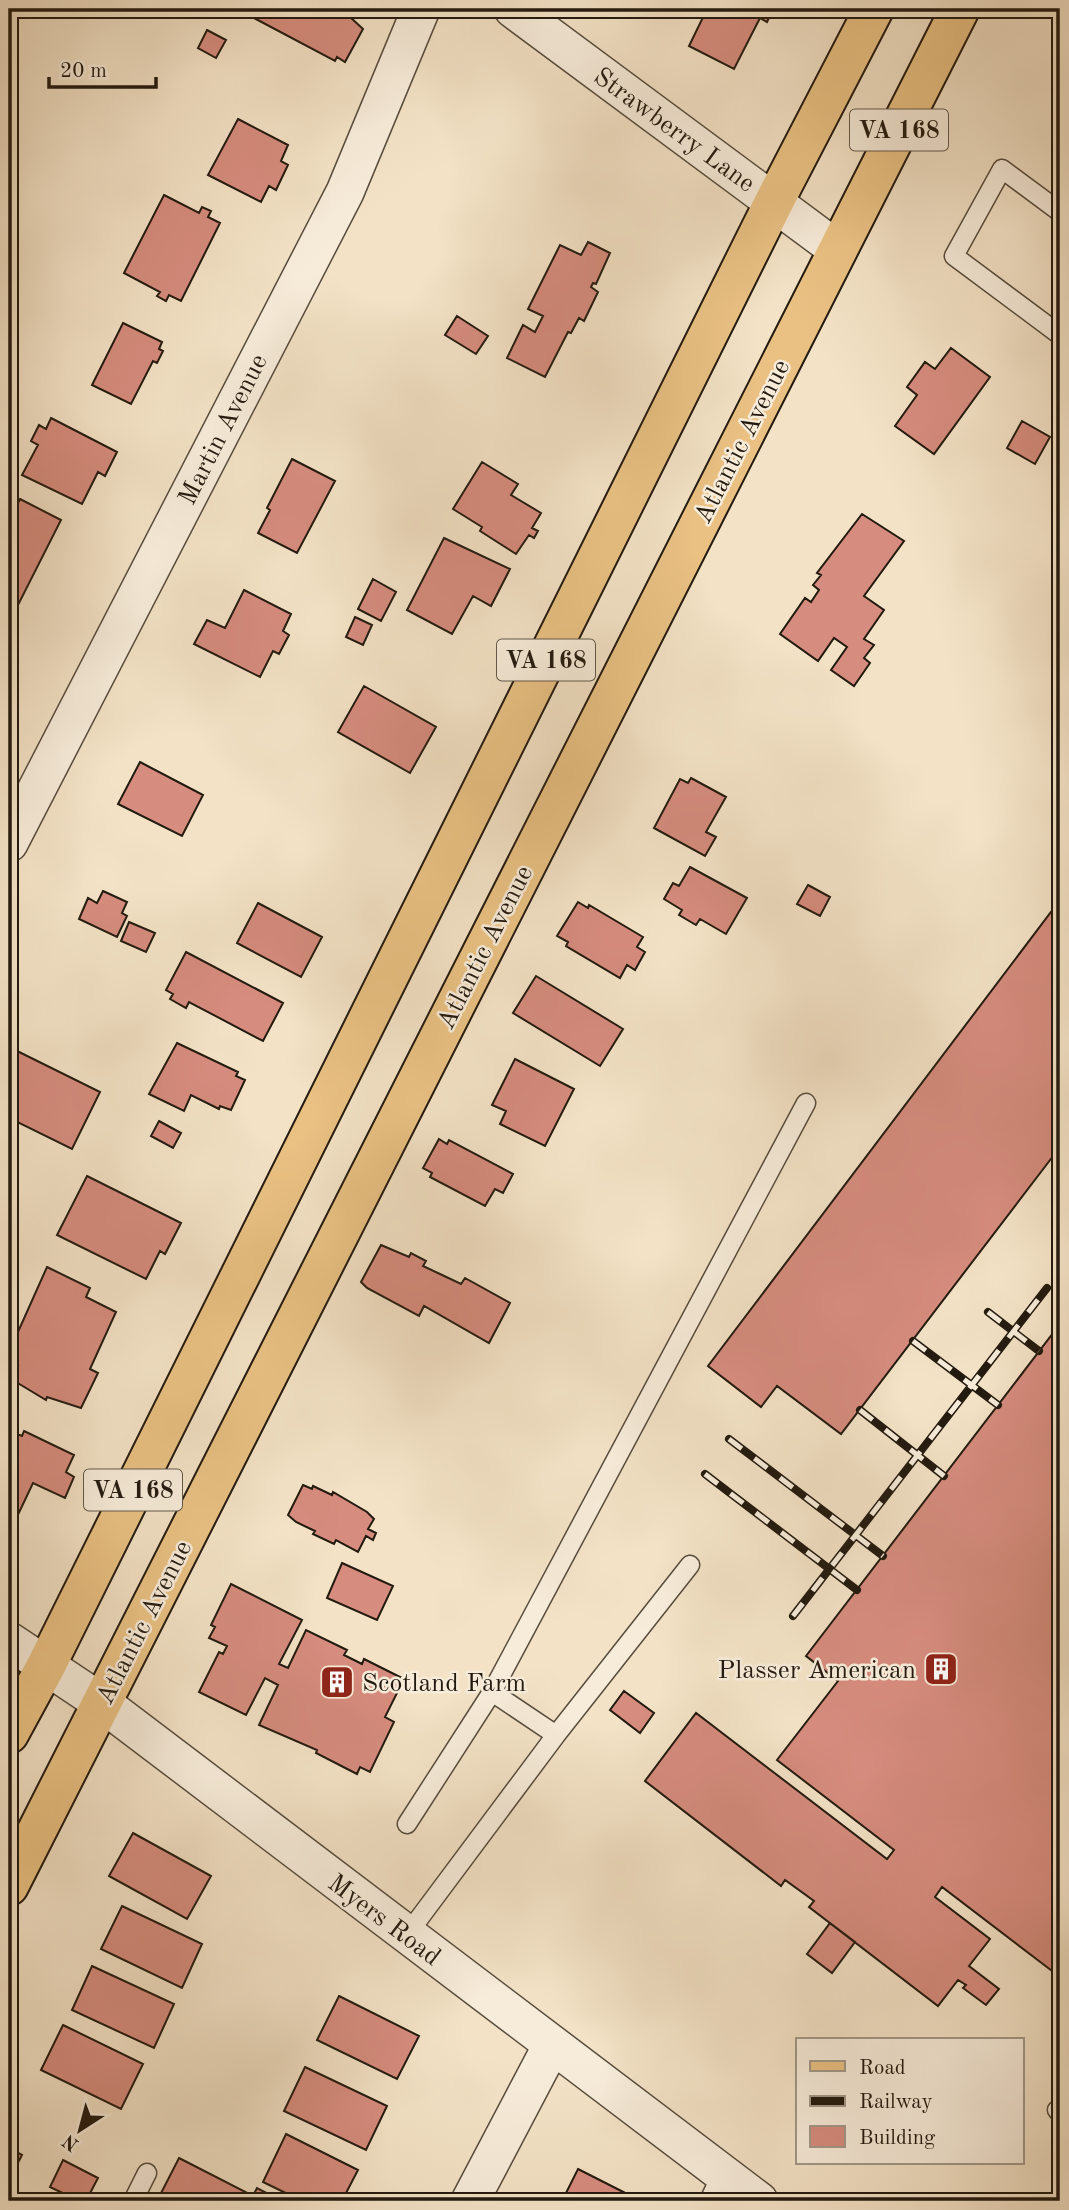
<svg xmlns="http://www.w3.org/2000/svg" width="1069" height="2210" font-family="'Old Standard TT',serif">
<rect width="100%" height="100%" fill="#f3e2c6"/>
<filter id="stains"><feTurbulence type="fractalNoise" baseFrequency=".00286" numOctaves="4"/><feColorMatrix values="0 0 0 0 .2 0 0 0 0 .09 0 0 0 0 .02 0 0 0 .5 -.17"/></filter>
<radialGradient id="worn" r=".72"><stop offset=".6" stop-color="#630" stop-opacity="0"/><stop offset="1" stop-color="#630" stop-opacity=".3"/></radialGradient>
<path fill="#d68c7e" stroke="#231a0f" stroke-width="2" d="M 259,9 L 354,9 L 350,17 L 363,29 L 345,62 L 337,57 L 335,61 L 254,18 Z
M 707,9 L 773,9 L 767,22 L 760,18 L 734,69 L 689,46 Z
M 207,30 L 226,40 L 216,58 L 198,48 Z
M 238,119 L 288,145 L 281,161 L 288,165 L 276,190 L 269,186 L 261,202 L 208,175 Z
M 164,195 L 199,213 L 202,207 L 211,211 L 208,217 L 220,223 L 181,301 L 169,295 L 166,301 L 157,296 L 160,292 L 124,273 Z
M 588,242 L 610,253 L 596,284 L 593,283 L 591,287 L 598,292 L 584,321 L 579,318 L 571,333 L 568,332 L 545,377 L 507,358 L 523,325 L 535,332 L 543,316 L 528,309 L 560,245 L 581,255 Z
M 457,316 L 488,336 L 476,354 L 445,335 Z
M 123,323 L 162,342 L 159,349 L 163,351 L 157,363 L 153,361 L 131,404 L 92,385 Z
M 951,348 L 990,377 L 934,454 L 895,426 L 917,395 L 907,387 L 925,362 L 935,369 Z
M 51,418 L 117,452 L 105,476 L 98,472 L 82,504 L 22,475 L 38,445 L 31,441 L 39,425 L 46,429 Z
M 1022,421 L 1050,437 L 1035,464 L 1007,448 Z
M 292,459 L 335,481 L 297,553 L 258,533 L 270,510 L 267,508 Z
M 482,462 L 518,484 L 511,495 L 541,513 L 532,528 L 538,531 L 534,538 L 529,535 L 516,554 L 480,531 L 482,527 L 453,509 Z
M 20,499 L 61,520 L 15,611 L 9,608 L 9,521 Z
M 862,514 L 904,541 L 864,596 L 884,610 L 864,639 L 874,645 L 864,658 L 870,663 L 854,686 L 831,670 L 847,647 L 834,638 L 818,661 L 780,634 L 805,598 L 811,602 L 819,590 L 813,585 L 821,575 L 817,573 Z
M 444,538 L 510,569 L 491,606 L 473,596 L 452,634 L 407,610 Z
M 373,579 L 396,592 L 381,621 L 358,609 Z
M 244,590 L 291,614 L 283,631 L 289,635 L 279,654 L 273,651 L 260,677 L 194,644 L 207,620 L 225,628 Z
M 355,617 L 372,625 L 363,645 L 346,637 Z
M 364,686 L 436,727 L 410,773 L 338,732 Z
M 140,762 L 203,795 L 182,836 L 118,804 Z
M 691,778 L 726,797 L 706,832 L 716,837 L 705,856 L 654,828 L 680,779 L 688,783 Z
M 690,867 L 747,898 L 726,934 L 700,919 L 696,925 L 679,915 L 682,910 L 664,899 L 673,883 L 679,886 Z
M 808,885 L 830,897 L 820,916 L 797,904 Z
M 103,891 L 127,902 L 122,913 L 127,916 L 117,937 L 79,919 L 88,898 L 97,903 Z
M 1060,900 L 1060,1147 L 841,1434 L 777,1386 L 761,1407 L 708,1366 Z
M 578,902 L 588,908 L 589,905 L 643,937 L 637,947 L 645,952 L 635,970 L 627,965 L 620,978 L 566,946 L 568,942 L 557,936 Z
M 258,903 L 322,937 L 301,977 L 237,943 Z
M 129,922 L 155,933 L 146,952 L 121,941 Z
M 186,952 L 283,1003 L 263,1041 L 189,1002 L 186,1008 L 170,999 L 173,994 L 166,990 Z
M 536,976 L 623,1029 L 600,1066 L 513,1013 Z
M 177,1043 L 238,1072 L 236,1076 L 245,1080 L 231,1110 L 220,1106 L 219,1109 L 191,1095 L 184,1111 L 149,1094 Z
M 9,1047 L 100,1092 L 72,1149 L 9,1118 Z
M 515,1059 L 574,1089 L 545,1146 L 500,1124 L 506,1111 L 492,1105 Z
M 159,1121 L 181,1133 L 173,1148 L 151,1136 Z
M 439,1139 L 447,1144 L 449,1140 L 513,1174 L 503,1193 L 495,1189 L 485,1206 L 430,1177 L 432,1173 L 423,1168 Z
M 87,1176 L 181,1223 L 165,1254 L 160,1251 L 146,1279 L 57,1235 Z
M 381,1245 L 409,1257 L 411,1253 L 426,1261 L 423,1266 L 440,1274 L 461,1284 L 465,1278 L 510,1303 L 489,1343 L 424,1306 L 419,1316 L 367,1288 L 361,1282 Z
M 47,1267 L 90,1288 L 86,1297 L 116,1312 L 90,1369 L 98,1373 L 81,1408 L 47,1397 L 46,1400 L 11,1379 L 18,1366 L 9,1362 L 9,1352 Z
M 1060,1324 L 1060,1977 L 942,1887 L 935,1897 L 990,1939 L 969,1966 L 999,1989 L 986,2005 L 963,1988 L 966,1985 L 958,1980 L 938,2006 L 809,1907 L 814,1901 L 785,1880 L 781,1886 L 645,1781 L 696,1713 L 887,1859 L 894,1850 L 777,1760 L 838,1681 L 806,1656 Z
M 24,1431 L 74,1455 L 66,1472 L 74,1477 L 65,1498 L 33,1483 L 16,1519 L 9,1516 L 9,1440 L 12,1432 L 22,1436 Z
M 303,1485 L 312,1489 L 313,1486 L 332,1495 L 333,1492 L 367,1512 L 374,1519 L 368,1529 L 376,1533 L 373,1540 L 366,1536 L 358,1552 L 336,1540 L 334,1544 L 313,1534 L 315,1531 L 296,1522 L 288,1515 Z
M 342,1563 L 393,1586 L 377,1620 L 327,1598 Z
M 231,1584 L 302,1620 L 279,1664 L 288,1668 L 306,1630 L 347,1650 L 344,1655 L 362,1664 L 364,1659 L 404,1679 L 385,1717 L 394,1722 L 370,1772 L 360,1767 L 357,1774 L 316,1753 L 317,1750 L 259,1725 L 278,1685 L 265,1678 L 246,1715 L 199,1692 L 219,1652 L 223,1654 L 227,1646 L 209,1638 L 215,1627 L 211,1625 Z
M 624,1691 L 654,1713 L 640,1733 L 610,1710 Z
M 133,1833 L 211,1876 L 187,1919 L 109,1876 Z
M 122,1906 L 202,1944 L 182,1988 L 101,1949 Z
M 830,1923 L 855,1942 L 832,1973 L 807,1954 Z
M 92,1966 L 174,2004 L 154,2048 L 72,2010 Z
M 339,1996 L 419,2036 L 397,2079 L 317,2040 Z
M 63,2025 L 143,2064 L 121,2109 L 41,2070 Z
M 305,2067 L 387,2106 L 366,2150 L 284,2111 Z
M 286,2134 L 358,2170 L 345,2195 L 353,2201 L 302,2201 L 263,2182 Z
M 9,2148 L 22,2155 L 9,2180 Z
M 179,2158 L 253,2196 L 257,2188 L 280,2200 L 157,2201 Z
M 63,2160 L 98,2178 L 86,2201 L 79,2201 L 50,2187 Z
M 578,2169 L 641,2201 L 562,2201 Z"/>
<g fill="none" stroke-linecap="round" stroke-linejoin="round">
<g stroke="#574c3d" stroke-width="21">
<path id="service" d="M 1060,212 L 1002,169 L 954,256 L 1060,335
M 492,1692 L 806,1103
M 407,1824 L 492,1692 L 556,1735
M 406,1936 L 556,1735 L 690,1565
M 1057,2110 L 1060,2113
M 133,2201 L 147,2173
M 709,2201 L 722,2173"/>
</g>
<g stroke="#574c3d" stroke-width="40">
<path id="minor" d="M 513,9 L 838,250
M 9,843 L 345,192 L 421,9
M 9,1641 L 102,1703 L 759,2201
M 470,2201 L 552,2045"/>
</g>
<g stroke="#231a0f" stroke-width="42">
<path id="primary" d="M 9,1734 L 46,1666 L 774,202 L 874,9
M 9,1886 L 960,9"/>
</g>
<use href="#service" stroke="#f7ecda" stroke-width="18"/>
<use href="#minor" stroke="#f7ecda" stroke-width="37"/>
<use href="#primary" stroke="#eac183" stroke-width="38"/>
<g stroke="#231a0f" stroke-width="8">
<path id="rail" d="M 988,1312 L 1039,1351
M 913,1341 L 998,1405
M 860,1410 L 944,1476
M 729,1439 L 883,1556
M 705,1474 L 857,1590
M 793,1616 L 1047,1288"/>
</g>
<use href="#rail" stroke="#f7ecda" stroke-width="5" stroke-dasharray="16" stroke-linecap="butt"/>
</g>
<defs>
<g id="building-square" transform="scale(1.75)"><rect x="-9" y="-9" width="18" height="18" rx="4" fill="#8f2418" stroke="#f7ecda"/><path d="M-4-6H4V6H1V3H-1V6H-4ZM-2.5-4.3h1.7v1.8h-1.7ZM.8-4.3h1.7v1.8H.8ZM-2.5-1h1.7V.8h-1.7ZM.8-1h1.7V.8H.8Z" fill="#fff"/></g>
</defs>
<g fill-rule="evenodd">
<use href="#building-square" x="941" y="1669"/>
<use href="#building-square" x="337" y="1682"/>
</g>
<g text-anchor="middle" stroke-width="5" stroke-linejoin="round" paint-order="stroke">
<g fill="#f7ecda" stroke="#63594c" stroke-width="2">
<rect x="850" y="109.5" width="98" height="41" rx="5"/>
<rect x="497" y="639.5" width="98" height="41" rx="5"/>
<rect x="84" y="1469.5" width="98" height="41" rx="5"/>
</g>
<g font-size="24" font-weight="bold" fill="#231a0f">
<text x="899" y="138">VA 168</text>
<text x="546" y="668">VA 168</text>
<text x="133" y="1498">VA 168</text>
</g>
<g font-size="26" fill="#231a0f" stroke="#f7ecda">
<text transform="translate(675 129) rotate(36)" y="9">Strawberry Lane</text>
<text transform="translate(222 429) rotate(-63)" y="9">Martin Avenue</text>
<text transform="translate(741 441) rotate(-63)" y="9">Atlantic Avenue</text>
<text transform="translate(484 947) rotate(-63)" y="9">Atlantic Avenue</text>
<text transform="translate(143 1622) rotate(-63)" y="9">Atlantic Avenue</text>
<text transform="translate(385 1919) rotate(37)" y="9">Myers Road</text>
</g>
<g font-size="26" fill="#231a0f" stroke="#f7ecda" text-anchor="end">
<text x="916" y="1678">Plasser American</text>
<text x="362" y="1691" text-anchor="start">Scotland Farm</text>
</g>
</g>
<rect width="1069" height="2210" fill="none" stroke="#f3e2c6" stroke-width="35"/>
<rect x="10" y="10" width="1048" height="2189" fill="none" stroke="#231a0f" stroke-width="3.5"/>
<rect x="18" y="18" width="1034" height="2175" fill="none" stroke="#231a0f" stroke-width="2"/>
<rect x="796" y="2038" width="228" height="126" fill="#f7ecda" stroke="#a29889" stroke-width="2"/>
<rect x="810" y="2061" width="35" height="10" fill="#eac183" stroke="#a29889" stroke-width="2"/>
<text x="859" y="2074" font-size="21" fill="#231a0f">Road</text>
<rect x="810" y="2096" width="35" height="10" fill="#231a0f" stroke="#a29889" stroke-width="2"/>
<text x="859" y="2108" font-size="21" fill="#231a0f">Railway</text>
<rect x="810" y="2126" width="35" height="21" fill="#d68c7e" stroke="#a29889" stroke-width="2"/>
<text x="859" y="2144" font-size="21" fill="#231a0f">Building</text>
<g transform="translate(80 2130) rotate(216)" stroke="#f7ecda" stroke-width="5" paint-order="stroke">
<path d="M0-5L12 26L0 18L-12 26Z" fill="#231a0f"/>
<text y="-10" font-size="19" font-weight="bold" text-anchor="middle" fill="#231a0f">N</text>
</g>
<path d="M49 77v10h107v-10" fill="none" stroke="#231a0f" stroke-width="3.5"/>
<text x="60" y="77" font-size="21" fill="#231a0f" stroke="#f7ecda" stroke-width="5" paint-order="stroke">20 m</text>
<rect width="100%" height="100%" filter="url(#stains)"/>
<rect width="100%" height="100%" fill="url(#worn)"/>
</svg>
